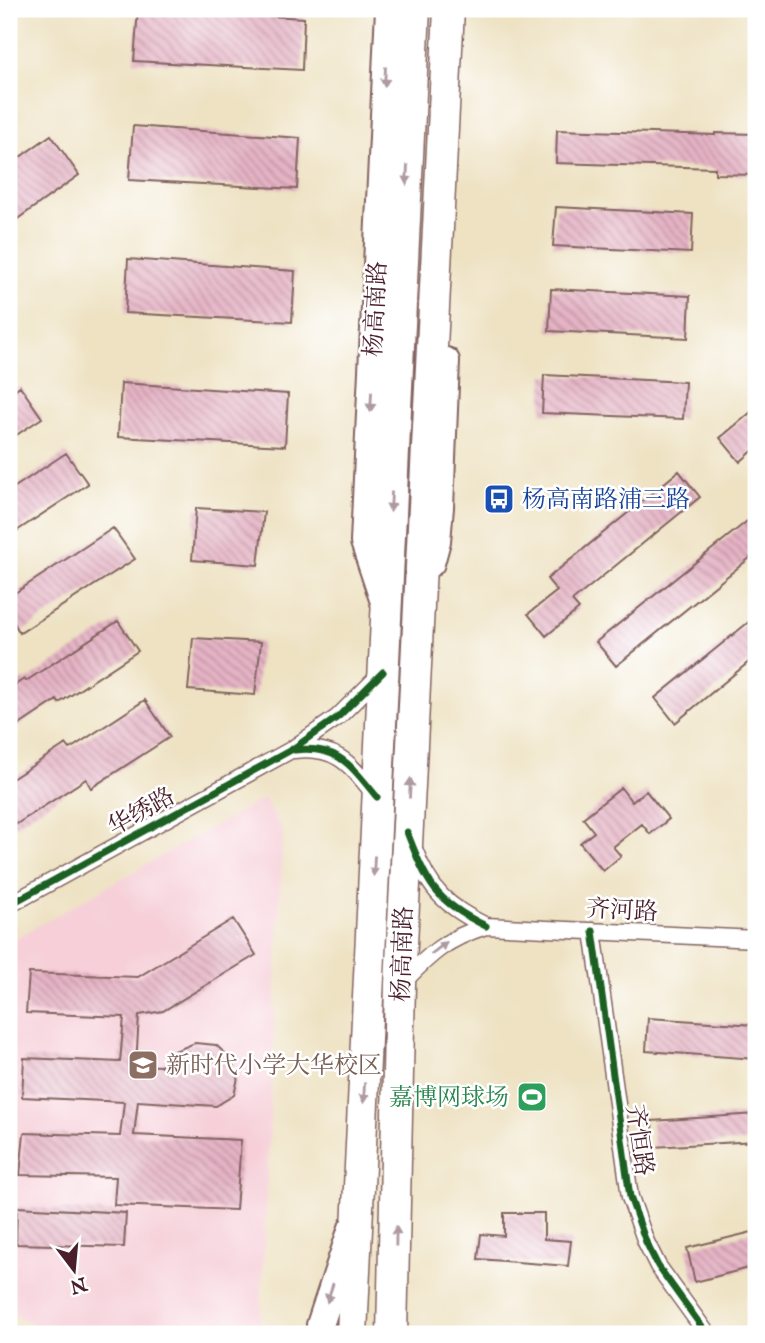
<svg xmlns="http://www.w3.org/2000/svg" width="765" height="1343" font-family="'IM FELL English','Noto Serif SC',serif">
<defs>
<pattern id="building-back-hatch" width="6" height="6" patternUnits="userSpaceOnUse" patternTransform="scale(1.75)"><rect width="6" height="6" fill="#e5b3c5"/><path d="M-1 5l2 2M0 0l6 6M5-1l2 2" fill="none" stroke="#bc91a0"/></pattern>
</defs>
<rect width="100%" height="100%" fill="#fff"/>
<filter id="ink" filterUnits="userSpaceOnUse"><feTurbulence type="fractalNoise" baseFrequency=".0143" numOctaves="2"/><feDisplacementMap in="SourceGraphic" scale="14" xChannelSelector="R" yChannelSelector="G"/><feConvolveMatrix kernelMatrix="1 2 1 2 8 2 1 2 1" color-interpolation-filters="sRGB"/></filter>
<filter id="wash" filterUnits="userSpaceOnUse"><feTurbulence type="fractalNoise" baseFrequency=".00686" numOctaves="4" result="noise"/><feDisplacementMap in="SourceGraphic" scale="28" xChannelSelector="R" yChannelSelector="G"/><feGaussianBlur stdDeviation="1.57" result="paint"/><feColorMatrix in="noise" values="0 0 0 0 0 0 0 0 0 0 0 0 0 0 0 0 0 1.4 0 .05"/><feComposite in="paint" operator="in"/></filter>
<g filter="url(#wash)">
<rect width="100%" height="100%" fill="#eee2c3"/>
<path fill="#f6cfd8" d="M 264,798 L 283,832 L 260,1334 L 50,1334 L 9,1311 L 9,942 Z"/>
<g id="blocks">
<path fill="url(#building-back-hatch)" d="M 138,9 L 304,18 L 302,70 L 134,61 Z
M 133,126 L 300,138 L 297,189 L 129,180 Z
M 557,130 L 715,135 L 715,133 L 756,134 L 756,175 L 715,174 L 715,168 L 556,163 Z
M 51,135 L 79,175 L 9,225 L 9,165 Z
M 556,207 L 693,214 L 691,253 L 553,246 Z
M 128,259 L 295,271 L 292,322 L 125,313 Z
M 551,289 L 690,296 L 688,338 L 549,331 Z
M 544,375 L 685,382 L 683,419 L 542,413 Z
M 121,383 L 288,394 L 285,446 L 118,437 Z
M 20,386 L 42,418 L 9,440 L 9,394 Z
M 756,408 L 756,448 L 740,462 L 720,438 Z
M 66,453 L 88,484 L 9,536 L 9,491 Z
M 679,471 L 700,497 L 572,601 L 579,609 L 546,636 L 528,614 L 557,591 L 547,579 Z
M 196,508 L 264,512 L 258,565 L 192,560 Z
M 756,514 L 756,553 L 616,666 L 596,642 Z
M 113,528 L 135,559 L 20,633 L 9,615 L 9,597 Z
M 756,616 L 756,656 L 675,723 L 655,698 Z
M 118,621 L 138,651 L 59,703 L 57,700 L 9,732 L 9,689 L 24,679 L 26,681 Z
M 193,638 L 261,642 L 255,695 L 188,690 Z
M 145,700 L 170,737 L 91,788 L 86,779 L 9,829 L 9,781 L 66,744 L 70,749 Z
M 621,788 L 632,802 L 646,791 L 669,819 L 650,834 L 642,824 L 613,847 L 621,856 L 603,871 L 580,843 L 594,832 L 583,818 Z
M 233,919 L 256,955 L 163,1011 L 139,1015 L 136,1065 L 161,1066 L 172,1052 L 195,1043 L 216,1045 L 230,1058 L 238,1078 L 234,1095 L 216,1106 L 138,1101 L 134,1135 L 241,1140 L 236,1210 L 114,1205 L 116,1177 L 20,1175 L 24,1133 L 120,1136 L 124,1102 L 22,1097 L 24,1058 L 120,1062 L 124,1017 L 26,1013 L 29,973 L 138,977 Z
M 648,1018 L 756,1025 L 756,1059 L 646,1051 Z
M 756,1114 L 756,1141 L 653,1147 L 652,1121 Z
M 17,1207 L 126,1213 L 124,1247 L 16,1244 Z
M 504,1213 L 544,1213 L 544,1239 L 571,1241 L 568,1266 L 478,1259 L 481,1234 L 504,1236 Z
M 756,1231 L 756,1266 L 695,1282 L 687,1248 Z"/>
</g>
</g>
<g filter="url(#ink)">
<use href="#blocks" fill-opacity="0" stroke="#836360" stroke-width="2"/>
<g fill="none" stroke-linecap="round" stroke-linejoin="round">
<g stroke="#836360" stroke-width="19">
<path id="street" d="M 294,750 C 339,745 351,766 377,797
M 414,849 C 429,890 447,907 486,926
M 9,905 L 291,750 L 338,717 L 382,673
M 593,931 L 630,1197 L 646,1242 L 658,1266 L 707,1334
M 402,983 C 431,953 446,939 486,926 L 756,939"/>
</g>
<g stroke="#836360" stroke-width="30">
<path id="primary" d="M 431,563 L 437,541 L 440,507 L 446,361
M 384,602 L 364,542 L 389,9
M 320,1334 L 320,1325 L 352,1228"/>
</g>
<g stroke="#836360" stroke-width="33">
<path id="highway" d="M 352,1334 L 415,9
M 392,1334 L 400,984 L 449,9"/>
</g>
<use href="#street" stroke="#fff" stroke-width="16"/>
<use href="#primary" stroke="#fff" stroke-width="26"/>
<use href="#highway" stroke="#fff" stroke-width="30"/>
<g stroke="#fff" stroke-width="11">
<path id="cycleway" d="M 295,750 C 339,745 351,766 377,797
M 407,832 C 427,883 434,901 486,926
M 9,905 L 291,750 L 338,717 L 383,672
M 593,931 L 630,1197 L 646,1242 L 658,1266 L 707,1334"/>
</g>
<use href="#cycleway" stroke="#1b5e20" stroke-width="7"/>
</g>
<defs><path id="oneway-solid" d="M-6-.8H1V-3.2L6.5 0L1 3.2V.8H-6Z" transform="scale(1.75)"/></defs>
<g fill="#ae9aa0">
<use href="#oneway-solid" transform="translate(385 77) rotate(93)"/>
<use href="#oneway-solid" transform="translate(407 175) rotate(93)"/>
<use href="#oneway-solid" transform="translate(371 402) rotate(93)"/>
<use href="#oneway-solid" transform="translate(391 502) rotate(93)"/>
<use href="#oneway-solid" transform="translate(410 788) rotate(-87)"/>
<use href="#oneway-solid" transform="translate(374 866) rotate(93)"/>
<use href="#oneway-solid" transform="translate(439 948) rotate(-38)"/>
<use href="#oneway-solid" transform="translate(364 1093) rotate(93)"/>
<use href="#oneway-solid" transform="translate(396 1236) rotate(-89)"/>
<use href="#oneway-solid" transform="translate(330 1293) rotate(108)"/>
</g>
</g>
<defs>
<g id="bus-square" transform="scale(1.575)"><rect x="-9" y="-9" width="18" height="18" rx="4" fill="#1a4fb4" stroke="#fff"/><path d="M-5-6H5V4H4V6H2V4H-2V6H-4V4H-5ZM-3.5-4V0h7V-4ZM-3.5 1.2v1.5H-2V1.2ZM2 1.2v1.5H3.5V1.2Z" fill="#fff"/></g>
<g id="school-square" transform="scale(1.575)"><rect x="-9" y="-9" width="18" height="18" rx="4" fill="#8d6e63" stroke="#fff"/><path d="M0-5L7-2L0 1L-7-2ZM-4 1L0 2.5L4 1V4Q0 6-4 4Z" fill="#fff"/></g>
<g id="stadium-square" transform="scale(1.575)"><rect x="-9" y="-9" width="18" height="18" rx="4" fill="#2e9e5b" stroke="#fff"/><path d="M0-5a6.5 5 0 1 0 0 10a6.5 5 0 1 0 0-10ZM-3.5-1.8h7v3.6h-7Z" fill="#fff"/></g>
</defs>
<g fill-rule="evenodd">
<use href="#bus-square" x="499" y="499"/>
<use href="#school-square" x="143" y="1065"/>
<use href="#stadium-square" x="532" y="1097"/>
</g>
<g text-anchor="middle" stroke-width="5" stroke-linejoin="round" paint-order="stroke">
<g font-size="24" fill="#4a1f2b" stroke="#fff">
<text transform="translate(375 309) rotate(-87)" y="8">杨高南路</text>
<text transform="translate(141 811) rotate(-29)" y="8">华绣路</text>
<text transform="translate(622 910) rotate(3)" y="8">齐河路</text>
<text transform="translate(402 954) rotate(-88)" y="8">杨高南路</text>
<text transform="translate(640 1140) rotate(82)" y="8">齐恒路</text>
</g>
<g font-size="24" fill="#164399" stroke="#fff" text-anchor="start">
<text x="522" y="507">杨高南路浦三路</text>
</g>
<g font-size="24" fill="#785e54" stroke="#fff" text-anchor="start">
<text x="166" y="1073">新时代小学大华校区</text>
</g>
<g font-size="24" fill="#27864d" stroke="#fff" text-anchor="end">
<text x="509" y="1105">嘉博网球场</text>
</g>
</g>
<rect width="765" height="1343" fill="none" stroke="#fff" stroke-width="35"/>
<g transform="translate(74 1270) rotate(164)" stroke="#ffffff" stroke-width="5" paint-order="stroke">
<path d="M0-5L12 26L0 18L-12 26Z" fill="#4a1f2b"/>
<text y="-10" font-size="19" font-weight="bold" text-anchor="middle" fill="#4a1f2b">N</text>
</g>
</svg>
